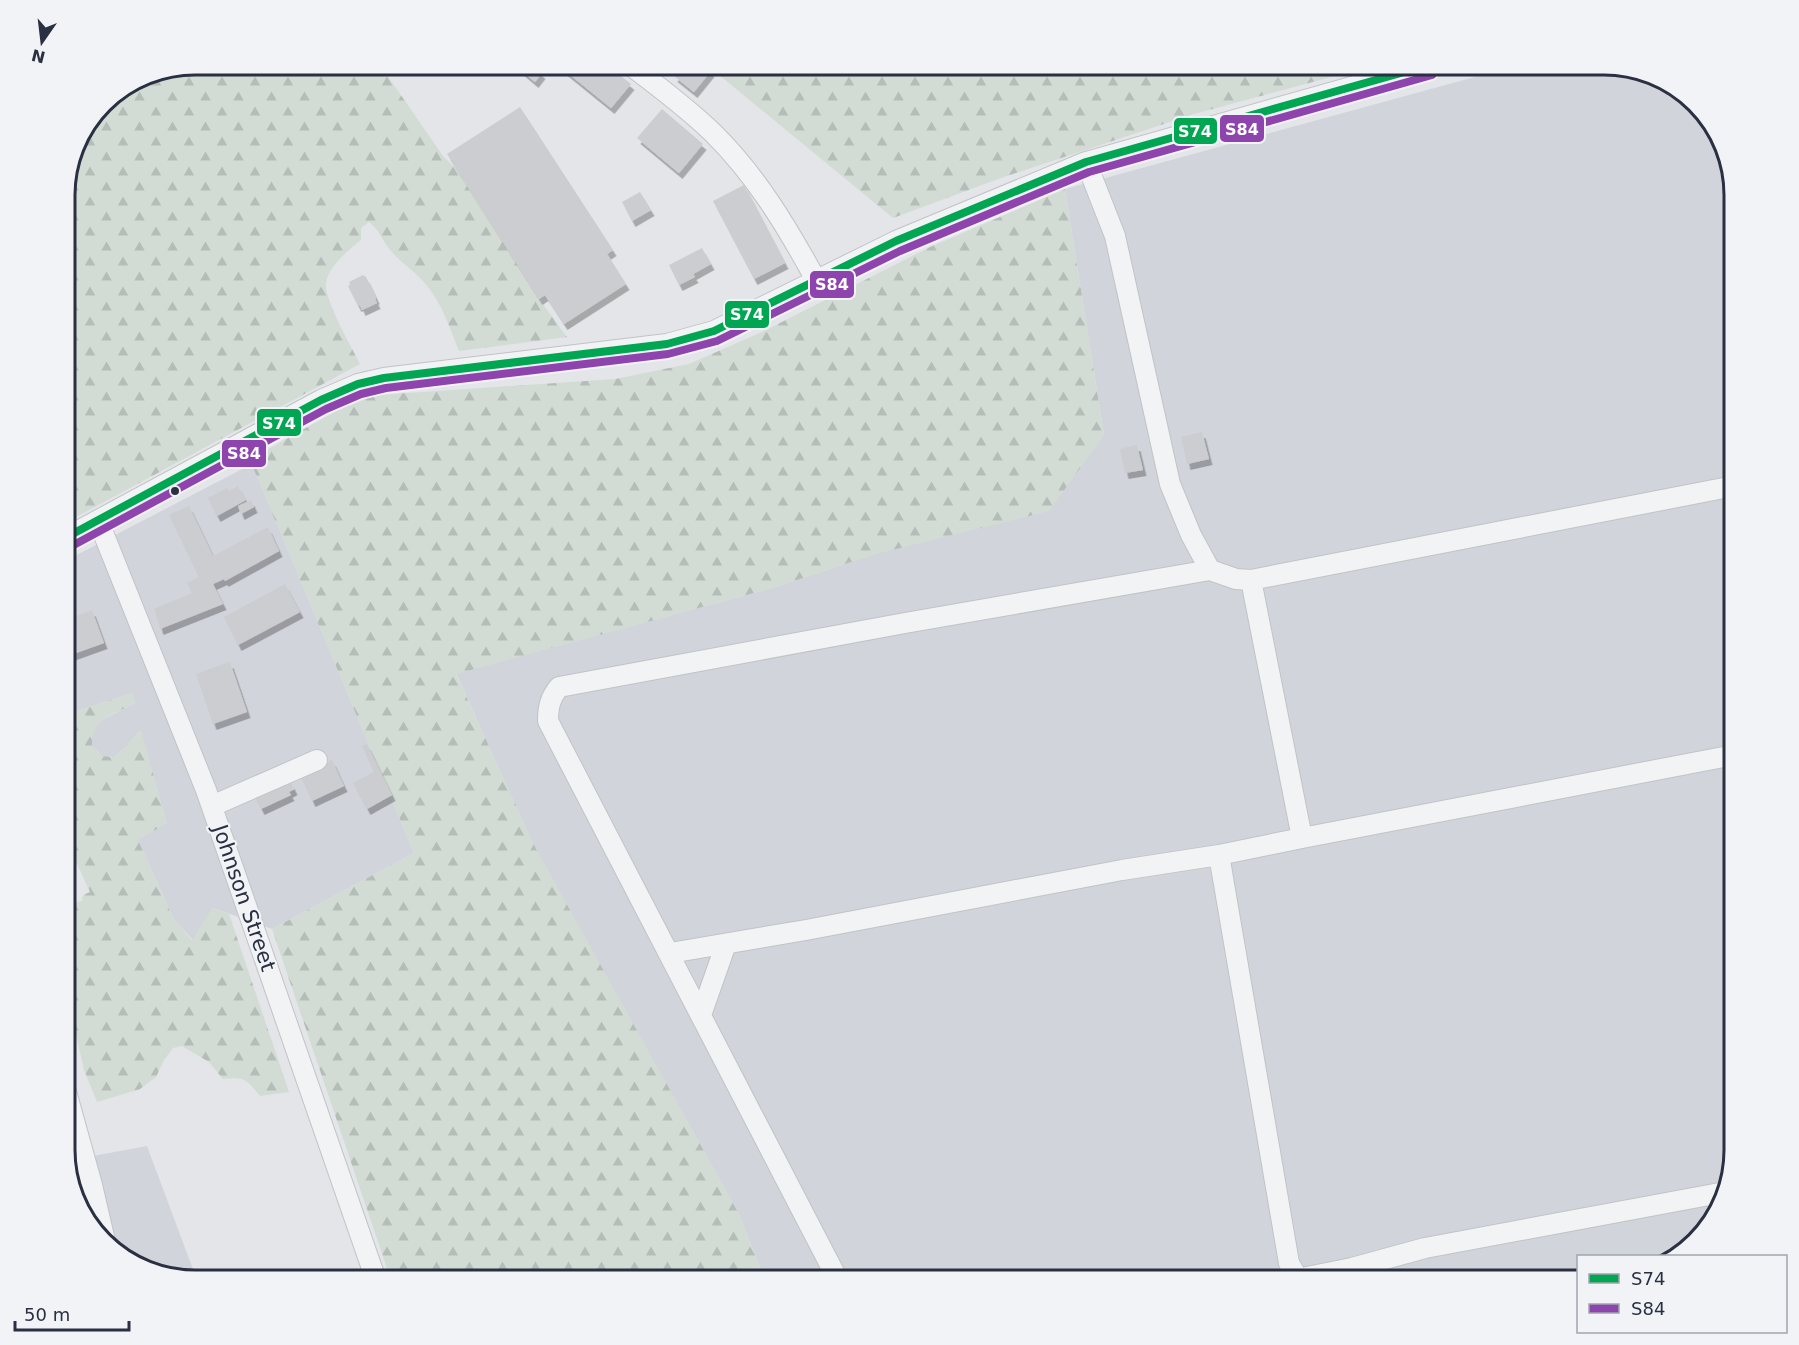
<svg xmlns="http://www.w3.org/2000/svg" width="1799" height="1345" font-family="'DejaVu Sans',sans-serif">
<defs>
<pattern id="forest-firs" width="22" height="20" patternUnits="userSpaceOnUse" patternTransform="scale(1.5)"><rect width="22" height="20" fill="#d2dcd4"/><path d="M5 1l3.5 6h-7zM16 11l3.5 6h-7z" fill="#b4bdb7"/></pattern>
<filter id="shadow"><feDropShadow dx="3.5" dy="6" stdDeviation="0" flood-color="#0004"/></filter>
</defs>
<rect width="100%" height="100%" fill="#e3e5e8"/>
<path fill="#d1d4db" d="M 1514,65 L 1605,65 L 1684,92 L 1721,137 L 1734,194 L 1734,1151 L 1707,1230 L 1675,1256 L 1578,1256 L 1578,1280 L 765,1280 L 739,1214 L 535,849 L 456,673 L 776,587 L 872,555 L 1104,435 L 1065,189 L 1504,69 Z
M 252,464 L 414,853 L 272,929 L 213,908 L 193,940 L 174,920 L 138,840 L 140,731 L 125,748 L 114,757 L 102,756 L 92,746 L 92,733 L 98,722 L 135,703 L 132,693 L 71,713 L 65,697 L 65,561 Z
M 65,1054 L 93,1156 L 147,1146 L 197,1280 L 115,1253 L 78,1208 L 65,1159 Z"/>
<path fill="url(#forest-firs)" d="M 195,65 L 388,65 L 386,68 L 387,75 L 443,156 L 456,169 L 539,299 L 567,337 L 459,351 C 449,326 441,300 422,280 C 413,270 400,262 391,251 C 382,241 380,230 369,222 L 361,228 L 361,240 C 348,251 329,265 326,283 C 324,300 352,348 360,364 L 65,523 L 65,186 L 78,137 L 109,97 L 145,74 Z
M 707,65 L 1376,65 L 1194,114 L 1001,178 L 893,218 Z
M 1065,189 L 1104,435 L 1049,511 L 872,555 L 776,587 L 456,674 L 536,849 L 739,1214 L 765,1280 L 391,1280 L 272,929 L 414,853 L 252,465 L 256,456 L 363,396 L 615,379 L 689,364 L 766,330 L 930,247 Z
M 132,693 L 135,703 C 113,715 91,718 92,746 L 102,756 L 114,757 L 125,748 L 141,730 L 167,823 L 138,840 L 174,920 L 192,940 L 213,908 L 229,914 L 289,1092 L 260,1096 C 246,1079 245,1077 223,1079 L 209,1062 L 182,1046 L 173,1048 L 164,1060 L 156,1077 L 140,1089 L 97,1102 L 84,1070 L 65,987 L 65,904 L 82,901 L 83,895 L 90,892 L 65,838 L 65,697 L 71,713 Z"/>
<path fill="#cccdd0" filter="url(#shadow)" d="M 515,65 L 532,65 L 542,73 L 535,82 Z
M 558,65 L 607,65 L 631,84 L 611,108 Z
M 683,65 L 703,65 L 711,71 L 694,92 L 674,76 Z
M 520,107 L 613,250 L 607,254 L 626,284 L 564,324 L 545,295 L 539,299 L 447,154 Z
M 662,109 L 703,144 L 679,173 L 637,138 Z
M 744,185 L 785,263 L 754,279 L 713,201 Z
M 640,192 L 651,210 L 632,221 L 622,202 Z
M 702,248 L 711,264 L 693,274 L 695,277 L 679,285 L 669,265 Z
M 363,275 L 366,277 L 376,298 L 375,299 L 377,303 L 362,310 L 360,305 L 358,306 L 348,286 L 350,285 L 349,282 Z
M 1202,432 L 1209,459 L 1187,464 L 1181,437 Z
M 1137,445 L 1143,470 L 1125,473 L 1120,449 Z
M 238,486 L 246,500 L 217,516 L 208,498 L 227,488 L 229,491 Z
M 251,500 L 254,507 L 241,514 L 238,506 Z
M 189,506 L 213,556 L 268,527 L 279,551 L 225,581 L 224,579 L 213,584 L 223,604 L 160,629 L 154,609 L 192,593 L 187,583 L 199,577 L 169,515 Z
M 285,584 L 300,612 L 238,645 L 224,617 Z
M 92,610 L 104,643 L 65,657 L 65,620 Z
M 230,662 L 247,712 L 213,724 L 196,674 Z
M 367,744 L 392,795 L 367,809 L 353,783 L 374,772 L 362,746 Z
M 332,760 L 344,786 L 312,801 L 300,775 Z
M 284,780 L 287,785 L 291,783 L 294,789 L 289,792 L 291,795 L 261,809 L 253,793 Z"/>
<g fill="none" stroke-linecap="round" stroke-linejoin="round">
<g stroke="#c1c3c6" stroke-width="22">
<path id="minor" d="M 630,65 C 658,86 687,108 712,132 C 756,175 787,227 816,280
M 1086,162 L 1115,236 L 1170,484 L 1191,535 L 1210,570
M 98,520 L 206,790 L 376,1280
M 65,538 L 321,400 L 358,384 L 384,378 L 667,344 L 714,331 L 896,241 L 1086,162 L 1429,65
M 1251,580 L 1302,838 L 1734,755
M 212,806 L 317,760
M 1219,855 L 1289,1263 L 1298,1279
M 670,953 L 806,930 L 1122,870 L 1219,855 L 1302,838
M 701,1015 L 726,944
M 65,1088 L 92,1185 L 105,1241
M 838,1280 L 548,721 C 548,707 550,698 559,687 L 905,623 L 1210,570 L 1236,579 L 1251,580 L 1734,486
M 1292,1280 L 1352,1268 L 1425,1248 L 1720,1193"/>
</g>
<use href="#minor" stroke="#f2f3f5" stroke-width="20"/>
<g stroke="#f1f3f7" stroke-width="12">
<path id="bus-1" d="M 65,538 L 321,400 L 358,384 L 384,378 L 667,344 L 714,331 L 896,241 L 1086,162 L 1429,65"/>
</g>
<g stroke="#f1f3f7" stroke-width="12">
<path id="bus-2" d="M 70,547 L 326,409 L 361,394 L 386,388 L 668,354 L 717,341 L 900,251 L 1089,172 L 1432,75"/>
</g>
<use href="#bus-1" stroke="#00a651" stroke-width="8"/>
<use href="#bus-2" stroke="#8e44ad" stroke-width="8"/>
</g>
<circle fill="#2a3041" stroke="#f1f3f7" stroke-width="2" cx="175" cy="491" r="5"/>
<g text-anchor="middle" stroke-width="4.5" stroke-linejoin="round" paint-order="stroke">
<g font-size="21" fill="#2a3041" stroke="#f1f3f7">
<text transform="translate(244 898) rotate(71)" y="7">Johnson Street</text>
</g>
</g>
<path d="M0 0H1799V1345H0ZM195 75H1604A120 120 0 0 1 1724 195V1150A120 120 0 0 1 1604 1270H195A120 120 0 0 1 75 1150V195A120 120 0 0 1 195 75Z" fill="#f1f3f7" fill-rule="evenodd"/>
<path fill="none" stroke="#2a3041" stroke-width="3" d="M195 75H1604A120 120 0 0 1 1724 195V1150A120 120 0 0 1 1604 1270H195A120 120 0 0 1 75 1150V195A120 120 0 0 1 195 75Z"/>
<g stroke="#f1f3f7" stroke-width="2">
<rect x="1219" y="114" width="46" height="29" rx="6" fill="#8e44ad"/>
<rect x="1173" y="117" width="45" height="28" rx="6" fill="#00a651"/>
<rect x="809" y="270" width="46" height="29" rx="6" fill="#8e44ad"/>
<rect x="724" y="300" width="46" height="29" rx="6" fill="#00a651"/>
<rect x="256" y="408" width="46" height="29" rx="6" fill="#00a651"/>
<rect x="221" y="439" width="46" height="29" rx="6" fill="#8e44ad"/>
</g>
<g font-size="16" text-anchor="middle" font-weight="bold" fill="#fff">
<text x="1242" y="135">S84</text>
<text x="1195" y="137">S74</text>
<text x="832" y="290">S84</text>
<text x="747" y="320">S74</text>
<text x="279" y="429">S74</text>
<text x="244" y="459">S84</text>
</g>
<rect x="1577" y="1255" width="210" height="78" fill="#f1f3f7" stroke="#a1a5ae" stroke-width="1.5"/>
<rect x="1589" y="1274" width="30" height="9" fill="#00a651" stroke="#a1a5ae" stroke-width="1.5"/>
<text x="1631" y="1285" font-size="18" fill="#2a3041">S74</text>
<rect x="1589" y="1304" width="30" height="9" fill="#8e44ad" stroke="#a1a5ae" stroke-width="1.5"/>
<text x="1631" y="1315" font-size="18" fill="#2a3041">S84</text>
<g transform="translate(42 42) rotate(194)" stroke="#f1f3f7" stroke-width="4.5" paint-order="stroke">
<path d="M0-4.5L10 22L0 15L-10 22Z" fill="#2a3041"/>
<text y="-9" font-size="16" font-weight="bold" text-anchor="middle" fill="#2a3041">N</text>
</g>
<path d="M15 1321v9h114v-9" fill="none" stroke="#2a3041" stroke-width="3"/>
<text x="24" y="1321" font-size="18" fill="#2a3041" stroke="#f1f3f7" stroke-width="4.5" paint-order="stroke">50 m</text>
</svg>
